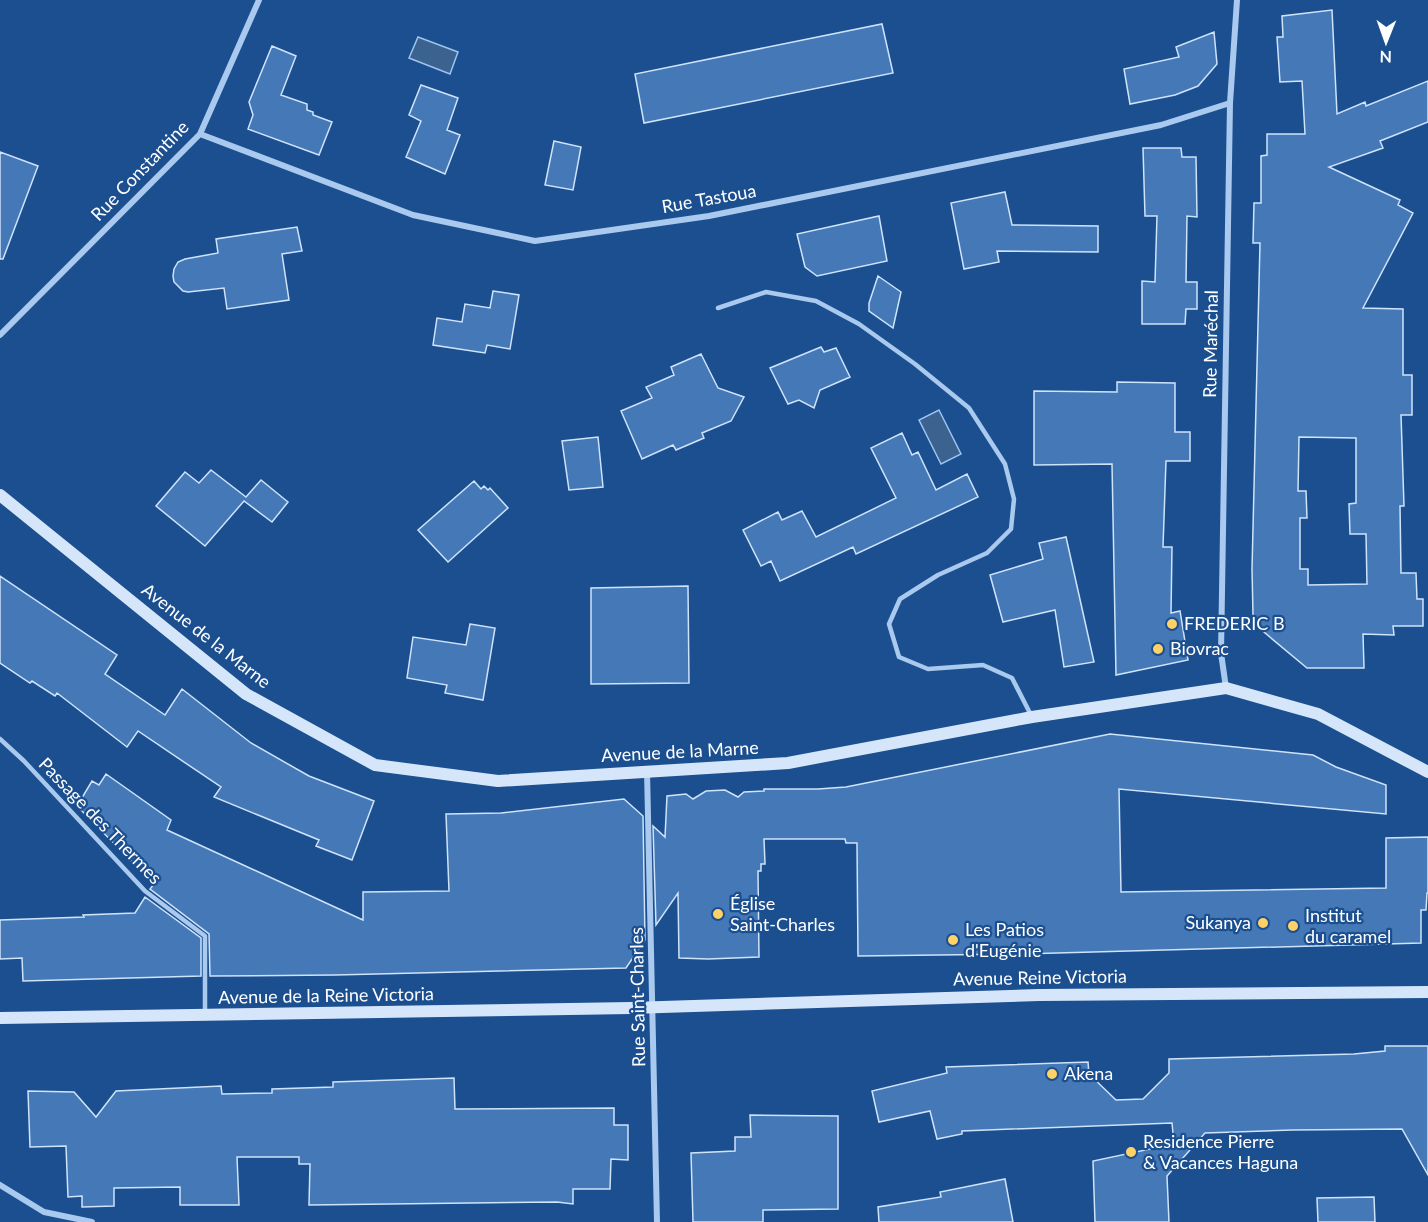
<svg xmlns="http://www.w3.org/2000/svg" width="1428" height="1222" font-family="Lato,sans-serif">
<rect width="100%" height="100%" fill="#1b4f8f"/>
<path fill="#3c6290" stroke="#9cc4f0" stroke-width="1.5" d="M 418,37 L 458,52 L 450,74 L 409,58 Z
M 939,410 L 961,454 L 941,464 L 919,420 Z"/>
<path fill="#4478b7" stroke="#cfe3fa" stroke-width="1.5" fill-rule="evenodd" d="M 1332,10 L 1337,114 L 1365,102 L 1366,106 L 1428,81 L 1428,122 L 1380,141 L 1383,148 L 1329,167 L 1400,200 L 1398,205 L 1413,213 L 1363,308 L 1403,309 L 1403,375 L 1412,375 L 1412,415 L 1401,415 L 1404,506 L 1400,506 L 1401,573 L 1416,573 L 1417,599 L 1423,599 L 1423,626 L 1393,626 L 1394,635 L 1363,634 L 1364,668 L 1307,668 L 1253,623 L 1253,615 L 1252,569 L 1260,243 L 1253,243 L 1254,203 L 1261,203 L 1261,156 L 1267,155 L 1267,134 L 1305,134 L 1302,81 L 1280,82 L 1277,37 L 1283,37 L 1282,16 ZM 1299,437 L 1356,438 L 1356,503 L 1349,504 L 1350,534 L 1366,534 L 1367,584 L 1308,585 L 1308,569 L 1300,569 L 1300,518 L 1307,518 L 1306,491 L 1298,491 Z
M 882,24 L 893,73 L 644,123 L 635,74 Z
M 1214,32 L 1217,64 L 1198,86 L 1175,95 L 1130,104 L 1124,69 L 1179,57 L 1176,47 Z
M 272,46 L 296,56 L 281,95 L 307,104 L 307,110 L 313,112 L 313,115 L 332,122 L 319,155 L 248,129 L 253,115 L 249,102 Z
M 421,85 L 458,98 L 447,130 L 460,135 L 445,174 L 406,157 L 421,121 L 409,115 Z
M 554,141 L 581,147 L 573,190 L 545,185 Z
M 1143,148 L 1181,148 L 1182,157 L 1196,157 L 1197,217 L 1187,216 L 1186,282 L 1197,282 L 1197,309 L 1186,309 L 1185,324 L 1142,324 L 1142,281 L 1155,282 L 1157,216 L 1145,216 Z
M 0,152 L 38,166 L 3,259 L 0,259 Z
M 1005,192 L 1012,225 L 1098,226 L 1098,252 L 997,251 L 999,262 L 964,269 L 951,203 Z
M 879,216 L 887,261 L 817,276 L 805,267 L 797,234 Z
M 297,227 L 302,251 L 282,254 L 289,300 L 227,309 L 224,288 L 188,292 L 183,291 L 174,282 L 173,276 L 174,269 L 178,262 L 185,259 L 218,253 L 216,239 Z
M 878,276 L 901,292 L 893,328 L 869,311 L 869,303 Z
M 493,291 L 519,295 L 510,349 L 487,345 L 485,353 L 433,345 L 437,318 L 462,322 L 465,304 L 490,308 Z
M 821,347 L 824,352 L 836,348 L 850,377 L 820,390 L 814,408 L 799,400 L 788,404 L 770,368 Z
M 701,354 L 718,388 L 744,397 L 731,421 L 702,433 L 704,438 L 676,450 L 673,445 L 642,459 L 621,411 L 652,398 L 646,387 L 674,375 L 671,367 Z
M 1117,382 L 1175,383 L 1175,432 L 1190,432 L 1190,461 L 1166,461 L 1163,547 L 1172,547 L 1171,613 L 1180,611 L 1188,660 L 1116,675 L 1112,464 L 1034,465 L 1034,391 L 1117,392 Z
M 902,433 L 912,455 L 918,452 L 936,490 L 967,474 L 978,497 L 856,554 L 853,547 L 780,581 L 771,561 L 761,566 L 743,530 L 778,512 L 782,520 L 802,511 L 816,537 L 896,498 L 871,448 Z
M 598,437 L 603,487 L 569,490 L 562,441 Z
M 211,470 L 246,497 L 261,480 L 288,502 L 272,522 L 244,501 L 205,546 L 156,506 L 185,472 L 199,483 Z
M 474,481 L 481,489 L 484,486 L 488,490 L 490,488 L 508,508 L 448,562 L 418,530 Z
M 1066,537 L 1094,662 L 1064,667 L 1055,610 L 1003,622 L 990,575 L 1043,559 L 1039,543 Z
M 0,576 L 117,655 L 105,674 L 165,715 L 182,689 L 251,743 L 309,776 L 374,801 L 352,860 L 316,846 L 319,840 L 214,797 L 221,787 L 138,731 L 127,747 L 57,693 L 55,696 L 32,681 L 30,683 L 0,663 Z
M 688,586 L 689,683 L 591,684 L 591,588 Z
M 470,624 L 495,628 L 483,700 L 445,693 L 447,685 L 407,678 L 413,637 L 466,645 Z
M 1110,734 L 1313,755 L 1336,767 L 1386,785 L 1386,814 L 1119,789 L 1121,892 L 1386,888 L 1386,838 L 1428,837 L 1428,893 L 1427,893 L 1426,910 L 1421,910 L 1421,943 L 1021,954 L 858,956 L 857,843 L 846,843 L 845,839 L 764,839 L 765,864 L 761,864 L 761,871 L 758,871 L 759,957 L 708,959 L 679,958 L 678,893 L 656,925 L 653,826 L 665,837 L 667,796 L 686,794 L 693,799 L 706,791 L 725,790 L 738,797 L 744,792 L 764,791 L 764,789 L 818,789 L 846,787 Z
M 106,774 L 171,820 L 167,830 L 363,920 L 363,892 L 449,891 L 446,814 L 501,813 L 624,799 L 643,816 L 645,940 L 626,968 L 335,975 L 210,976 L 209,934 L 150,889 L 154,884 L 77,806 L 92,781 L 99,785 Z
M 145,897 L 201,938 L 201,976 L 23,981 L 22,958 L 0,959 L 0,920 L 84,917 L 83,915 L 135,913 Z
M 1385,1046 L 1428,1046 L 1428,1175 L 1402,1129 L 1292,1130 L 1205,1133 L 1167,1176 L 1169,1222 L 1095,1222 L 1093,1161 L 1174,1144 L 1172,1123 L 962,1131 L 962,1134 L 937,1139 L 930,1111 L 879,1122 L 872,1091 L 947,1073 L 946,1067 L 1088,1062 L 1089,1074 L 1116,1100 L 1143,1099 L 1169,1073 L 1169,1059 L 1354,1054 L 1385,1051 Z
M 454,1078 L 455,1109 L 614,1108 L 614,1125 L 628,1125 L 628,1160 L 611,1159 L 610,1189 L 573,1189 L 573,1204 L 557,1202 L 309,1205 L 310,1164 L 299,1164 L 299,1157 L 237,1157 L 239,1205 L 180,1205 L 180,1187 L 114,1188 L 114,1206 L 82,1207 L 82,1196 L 68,1197 L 66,1146 L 30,1147 L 28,1091 L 74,1092 L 96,1117 L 116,1091 L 221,1086 L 222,1094 L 272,1093 L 272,1089 L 333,1087 L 333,1082 Z
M 750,1115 L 838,1116 L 838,1209 L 763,1210 L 763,1222 L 693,1222 L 691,1153 L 735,1151 L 735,1137 L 751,1137 Z
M 1005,1179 L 1013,1222 L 879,1222 L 878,1207 L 941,1197 L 940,1192 Z
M 1374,1197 L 1375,1222 L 1318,1222 L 1317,1198 Z"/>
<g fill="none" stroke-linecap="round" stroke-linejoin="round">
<path stroke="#a9c9ee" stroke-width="4.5" d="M 718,308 L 766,292 L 816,301 L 859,324 L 915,364 L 969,408 L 1005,464 L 1014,499 L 1011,529 L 987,553 L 938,575 L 900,599 L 889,624 L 899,657 L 928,669 L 983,665 L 1012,678 L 1032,717
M 0,739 L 24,761 L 145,891 L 205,936 L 205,1014"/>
<path stroke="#a9c9ee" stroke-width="6" d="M 200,134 L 413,215 L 535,241 L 709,216 L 1161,125 L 1230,103
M 0,335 L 200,134 L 259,0
M 1226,688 L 1221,653 L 1230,103 L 1237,0
M 647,771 L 657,1222
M 0,1185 L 44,1212 L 92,1222"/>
<path stroke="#d6e6fa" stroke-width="12" d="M 0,495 L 246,694 L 375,765 L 498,781 L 788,763 L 1032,717 L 1226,688 L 1318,714 L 1428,772
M 0,1018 L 631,1008 L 1039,995 L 1428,992"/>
</g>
<g fill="#ffd166" stroke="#1b4f8f" stroke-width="2">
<circle cx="1172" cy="624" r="6"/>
<circle cx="1158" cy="649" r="6"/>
<circle cx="718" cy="914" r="6"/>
<circle cx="1263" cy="923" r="6"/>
<circle cx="1293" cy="926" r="6"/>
<circle cx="953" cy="940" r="6"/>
<circle cx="1052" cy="1074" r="6"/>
<circle cx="1131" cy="1152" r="6"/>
</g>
<g text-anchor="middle" stroke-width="4.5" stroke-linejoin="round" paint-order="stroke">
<g font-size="18" fill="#fff" stroke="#1b4f8f">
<text transform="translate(140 171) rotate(-46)" y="6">Rue Constantine</text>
<text transform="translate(709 199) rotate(-10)" y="6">Rue Tastoua</text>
<text transform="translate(1211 344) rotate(-89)" y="6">Rue Maréchal</text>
<text transform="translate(206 636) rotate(38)" y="6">Avenue de la Marne</text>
<text transform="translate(680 752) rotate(-3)" y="6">Avenue de la Marne</text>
<text transform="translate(100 821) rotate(46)" y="6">Passage des Thermes</text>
<text transform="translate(1040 978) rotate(-1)" y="6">Avenue Reine Victoria</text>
<text transform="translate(326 996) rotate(-1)" y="6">Avenue de la Reine Victoria</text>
<text transform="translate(638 997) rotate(-91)" y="6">Rue Saint-Charles</text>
</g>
<g font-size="18" fill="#fff" stroke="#1b4f8f" text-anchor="start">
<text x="1184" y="630">FREDERIC B</text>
<text x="1170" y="655">Biovrac</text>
<text x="730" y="910">Église<tspan x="730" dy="21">Saint-Charles</tspan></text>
<text x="1305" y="922">Institut<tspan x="1305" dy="21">du caramel</tspan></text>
<text x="1251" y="929" text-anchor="end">Sukanya</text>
<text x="965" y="936">Les Patios<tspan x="965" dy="21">d'Eugénie</tspan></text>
<text x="1064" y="1080">Akena</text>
<text x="1143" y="1148">Residence Pierre<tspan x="1143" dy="21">&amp; Vacances Haguna</tspan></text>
</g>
</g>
<g transform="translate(1386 42) rotate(181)" stroke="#1b4f8f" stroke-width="4.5" paint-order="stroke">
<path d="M0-4.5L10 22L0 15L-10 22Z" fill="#ffffff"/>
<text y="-9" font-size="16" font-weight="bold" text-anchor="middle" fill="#ffffff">N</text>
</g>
</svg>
